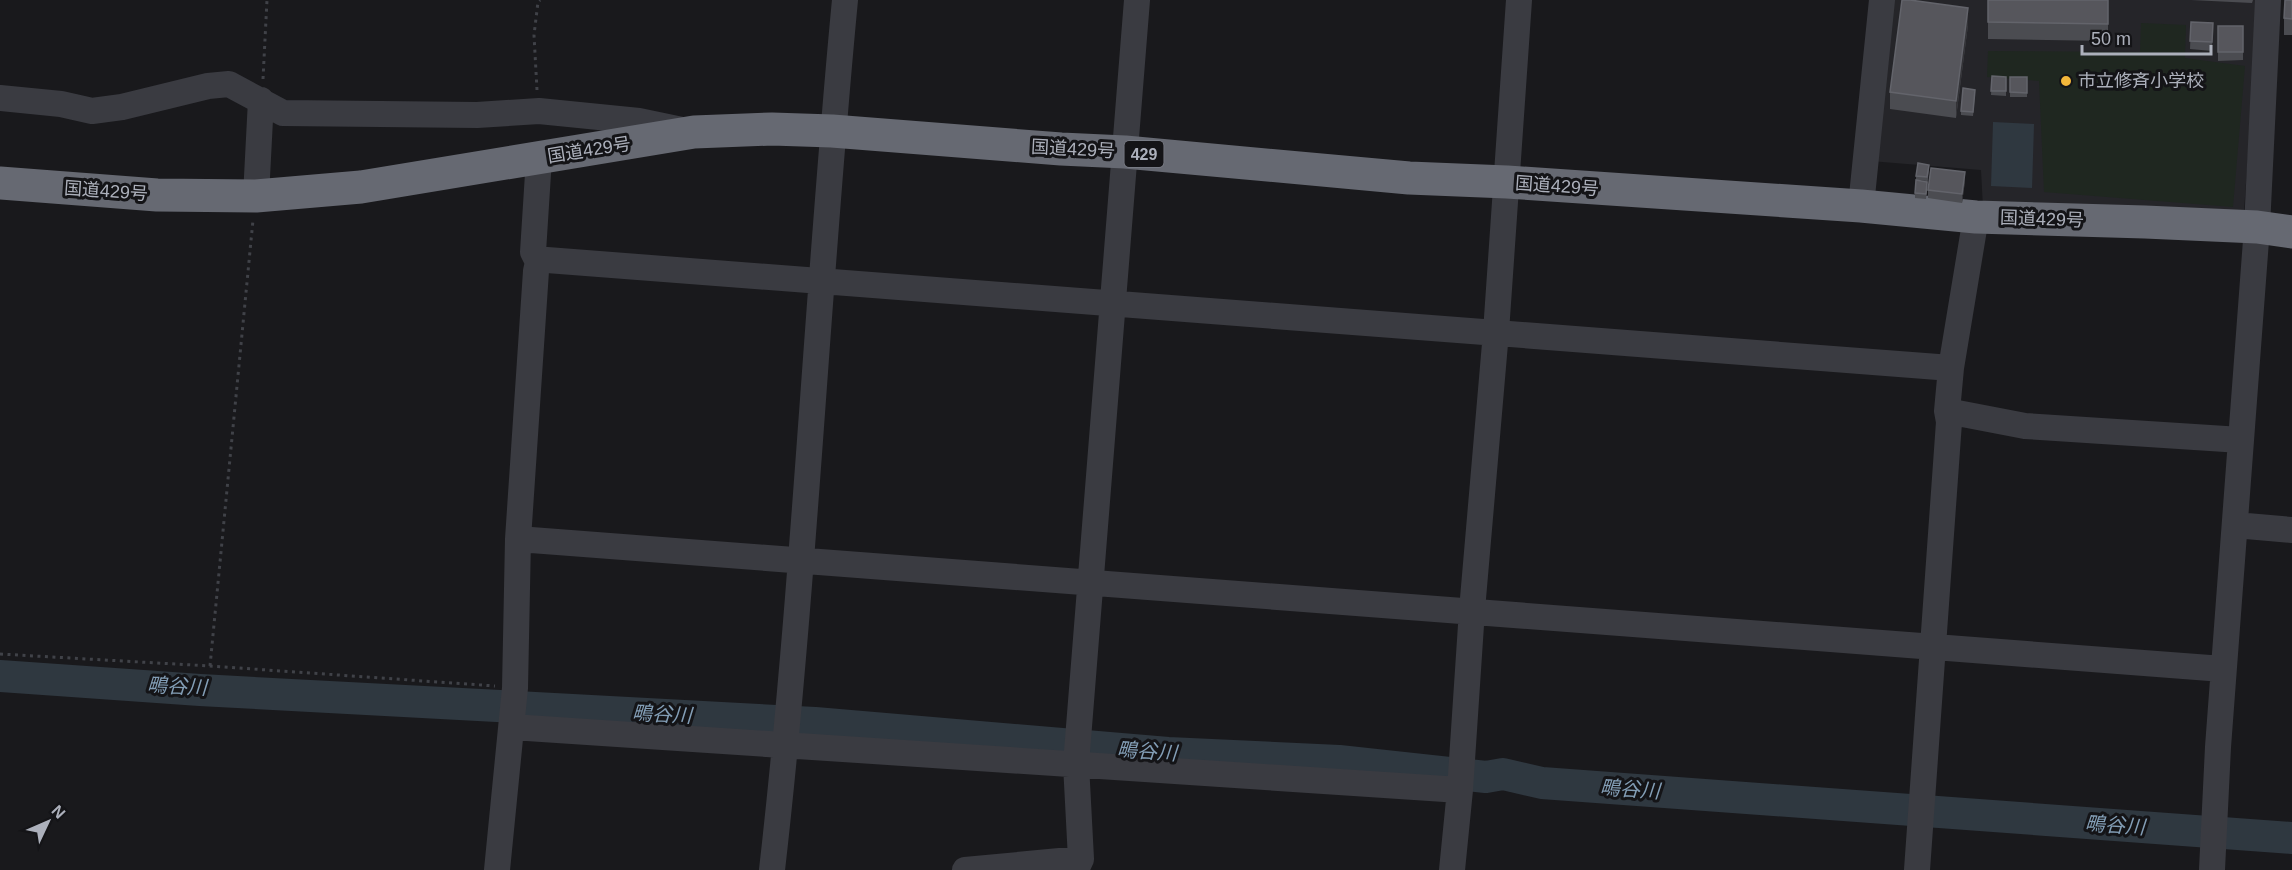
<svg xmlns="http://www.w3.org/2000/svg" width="2292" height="870" font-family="Helvetica,'Noto Sans JP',sans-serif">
<rect width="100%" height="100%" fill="#19191c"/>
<path fill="#252529" d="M 1889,0 L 2259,0 L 2244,211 L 1983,208 L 1981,170 L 1870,161 Z"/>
<path fill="#1f2720" d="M 2141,23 L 2186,25 L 2185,58 L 2245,66 L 2233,207 L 2044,192 L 2039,81 L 1987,77 L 1988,51 L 2140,52 Z"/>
<path fill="#2f3840" d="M 1993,122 L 2034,124 L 2032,188 L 1991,186 Z"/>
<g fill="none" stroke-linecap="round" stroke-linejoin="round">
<path stroke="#2f3840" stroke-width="32" d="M 0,676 L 200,690 L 815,723 L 1168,753 L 1339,761 L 1486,777 L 1503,774 L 1542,783 L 2292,838"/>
<path stroke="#404248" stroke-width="3" stroke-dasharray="3 4.5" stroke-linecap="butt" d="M 263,79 L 267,0
M 537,90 L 534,35 L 538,2 L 540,0
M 0,654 L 210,666 L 495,686
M 210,666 L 253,220"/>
<path stroke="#3a3b41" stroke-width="26" d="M 0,98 L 61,104 L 92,111 L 122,107 L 208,86 L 229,84 L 283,113 L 477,115 L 539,111 L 639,121 L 682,130
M 256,196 L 261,100
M 1861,206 L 1882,0
M 538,262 L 547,260 L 1951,368
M 1947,411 L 2025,426 L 2241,440
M 2235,525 L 2292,530
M 518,539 L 2223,669
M 512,727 L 1460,790
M 497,870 L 515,688 L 518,539 L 536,271 L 538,262 L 533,252 L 539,158
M 772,870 C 805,581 817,290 845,0
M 965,870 L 1081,859
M 1076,870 L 1081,859 L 1076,764 L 1137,0
M 1452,870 L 1460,790 L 1472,610 L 1496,332 L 1519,0
M 1917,870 L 1949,422 L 1947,411 L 1951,368 L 1976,217
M 2212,870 L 2218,747 L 2257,227 L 2268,0"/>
<path stroke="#666972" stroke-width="33" d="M 0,183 L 157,195 L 256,196 L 361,187 L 694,132 L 772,129 L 832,131 L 1061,149 L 1125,152 L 1409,178 L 1507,182 L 1861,206 L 1976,217 L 2145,222 L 2257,227 L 2292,232"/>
</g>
<path fill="#4b4c51" d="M 1988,0 L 2108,0 L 2108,41 L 1988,39 Z
M 2191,0 L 2253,0 L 2252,3 Z
M 2292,0 L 2292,35 L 2284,35 L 2284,18 Z
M 2191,22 L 2213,23 L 2212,51 L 2190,49 Z
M 1968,25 L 1956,118 L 1890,109 L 1890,92 Z
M 2218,26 L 2243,26 L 2243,60 L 2218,61 Z
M 1992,76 L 2006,77 L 2006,96 L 1991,95 Z
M 2010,77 L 2027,77 L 2027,97 L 2010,97 Z
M 1975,94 L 1973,116 L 1961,115 L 1961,111 Z
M 1929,169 L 1926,199 L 1915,198 L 1915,193 L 1926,181 L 1916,180 L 1916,176 Z
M 1965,181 L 1962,203 L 1928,198 L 1928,190 Z"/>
<path fill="#333337" d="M 1968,8 L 1968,25 L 1956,118 L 1956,101 Z
M 1965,172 L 1965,181 L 1962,203 L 1962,194 Z"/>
<path fill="#56565c" stroke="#63646b" stroke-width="1.5" d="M 1902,0 L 1910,0 L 1968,8 L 1956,101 L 1890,92 Z
M 1988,0 L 2108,0 L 2108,24 L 1988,22 Z
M 2285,0 L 2292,0 L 2292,19 L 2284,18 Z
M 2191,22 L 2213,23 L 2212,42 L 2190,41 Z
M 2218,26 L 2243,26 L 2243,52 L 2218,52 Z
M 1992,76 L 2006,77 L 2006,91 L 1991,91 Z
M 2010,77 L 2027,77 L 2027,93 L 2010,92 Z
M 1963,88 L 1975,90 L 1973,112 L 1961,111 Z
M 1918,163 L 1929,165 L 1927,177 L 1916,176 Z
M 1931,168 L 1965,172 L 1962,194 L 1928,190 Z
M 1916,180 L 1927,182 L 1926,194 L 1915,193 Z"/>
<circle fill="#f3b73a" stroke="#141417" stroke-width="2" cx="2066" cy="81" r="6"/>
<g text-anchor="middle" stroke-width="6" stroke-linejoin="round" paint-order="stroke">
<rect fill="#141417" stroke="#7e818a" stroke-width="1.5" x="1124.5" y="141" width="39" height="26" rx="4.5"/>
<g font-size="16" font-weight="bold" fill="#acb0bb">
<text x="1144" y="160">429</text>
</g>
<g font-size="18" fill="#acb0bb" stroke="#141417" text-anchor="start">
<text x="2078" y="87">市立修斉小学校</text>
</g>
<g font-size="18" fill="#acb0bb" stroke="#141417">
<text transform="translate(1073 149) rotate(3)" y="6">国道429号</text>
<text transform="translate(589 150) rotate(-9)" y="6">国道429号</text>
<text transform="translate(1557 186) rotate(4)" y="6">国道429号</text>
<text transform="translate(106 191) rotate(4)" y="6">国道429号</text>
<text transform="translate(2042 219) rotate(2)" y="6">国道429号</text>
</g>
<g font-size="20" font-style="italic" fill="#839eb6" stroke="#141417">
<text transform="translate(177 686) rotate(3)" y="7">鴫谷川</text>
<text transform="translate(662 714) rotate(3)" y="7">鴫谷川</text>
<text transform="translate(1147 751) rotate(4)" y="7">鴫谷川</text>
<text transform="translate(1630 789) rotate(4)" y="7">鴫谷川</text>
<text transform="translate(2115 825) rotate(4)" y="7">鴫谷川</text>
</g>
</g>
<g transform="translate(48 822) rotate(46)" stroke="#141417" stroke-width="4.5" paint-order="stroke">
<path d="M0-4.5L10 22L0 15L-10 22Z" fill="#acb0bb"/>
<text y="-9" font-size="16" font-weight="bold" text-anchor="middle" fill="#acb0bb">N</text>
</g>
<path d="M2082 45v9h129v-9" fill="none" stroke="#acb0bb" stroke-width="3"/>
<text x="2091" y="45" font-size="18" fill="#acb0bb" stroke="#141417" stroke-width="4.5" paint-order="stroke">50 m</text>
</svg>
